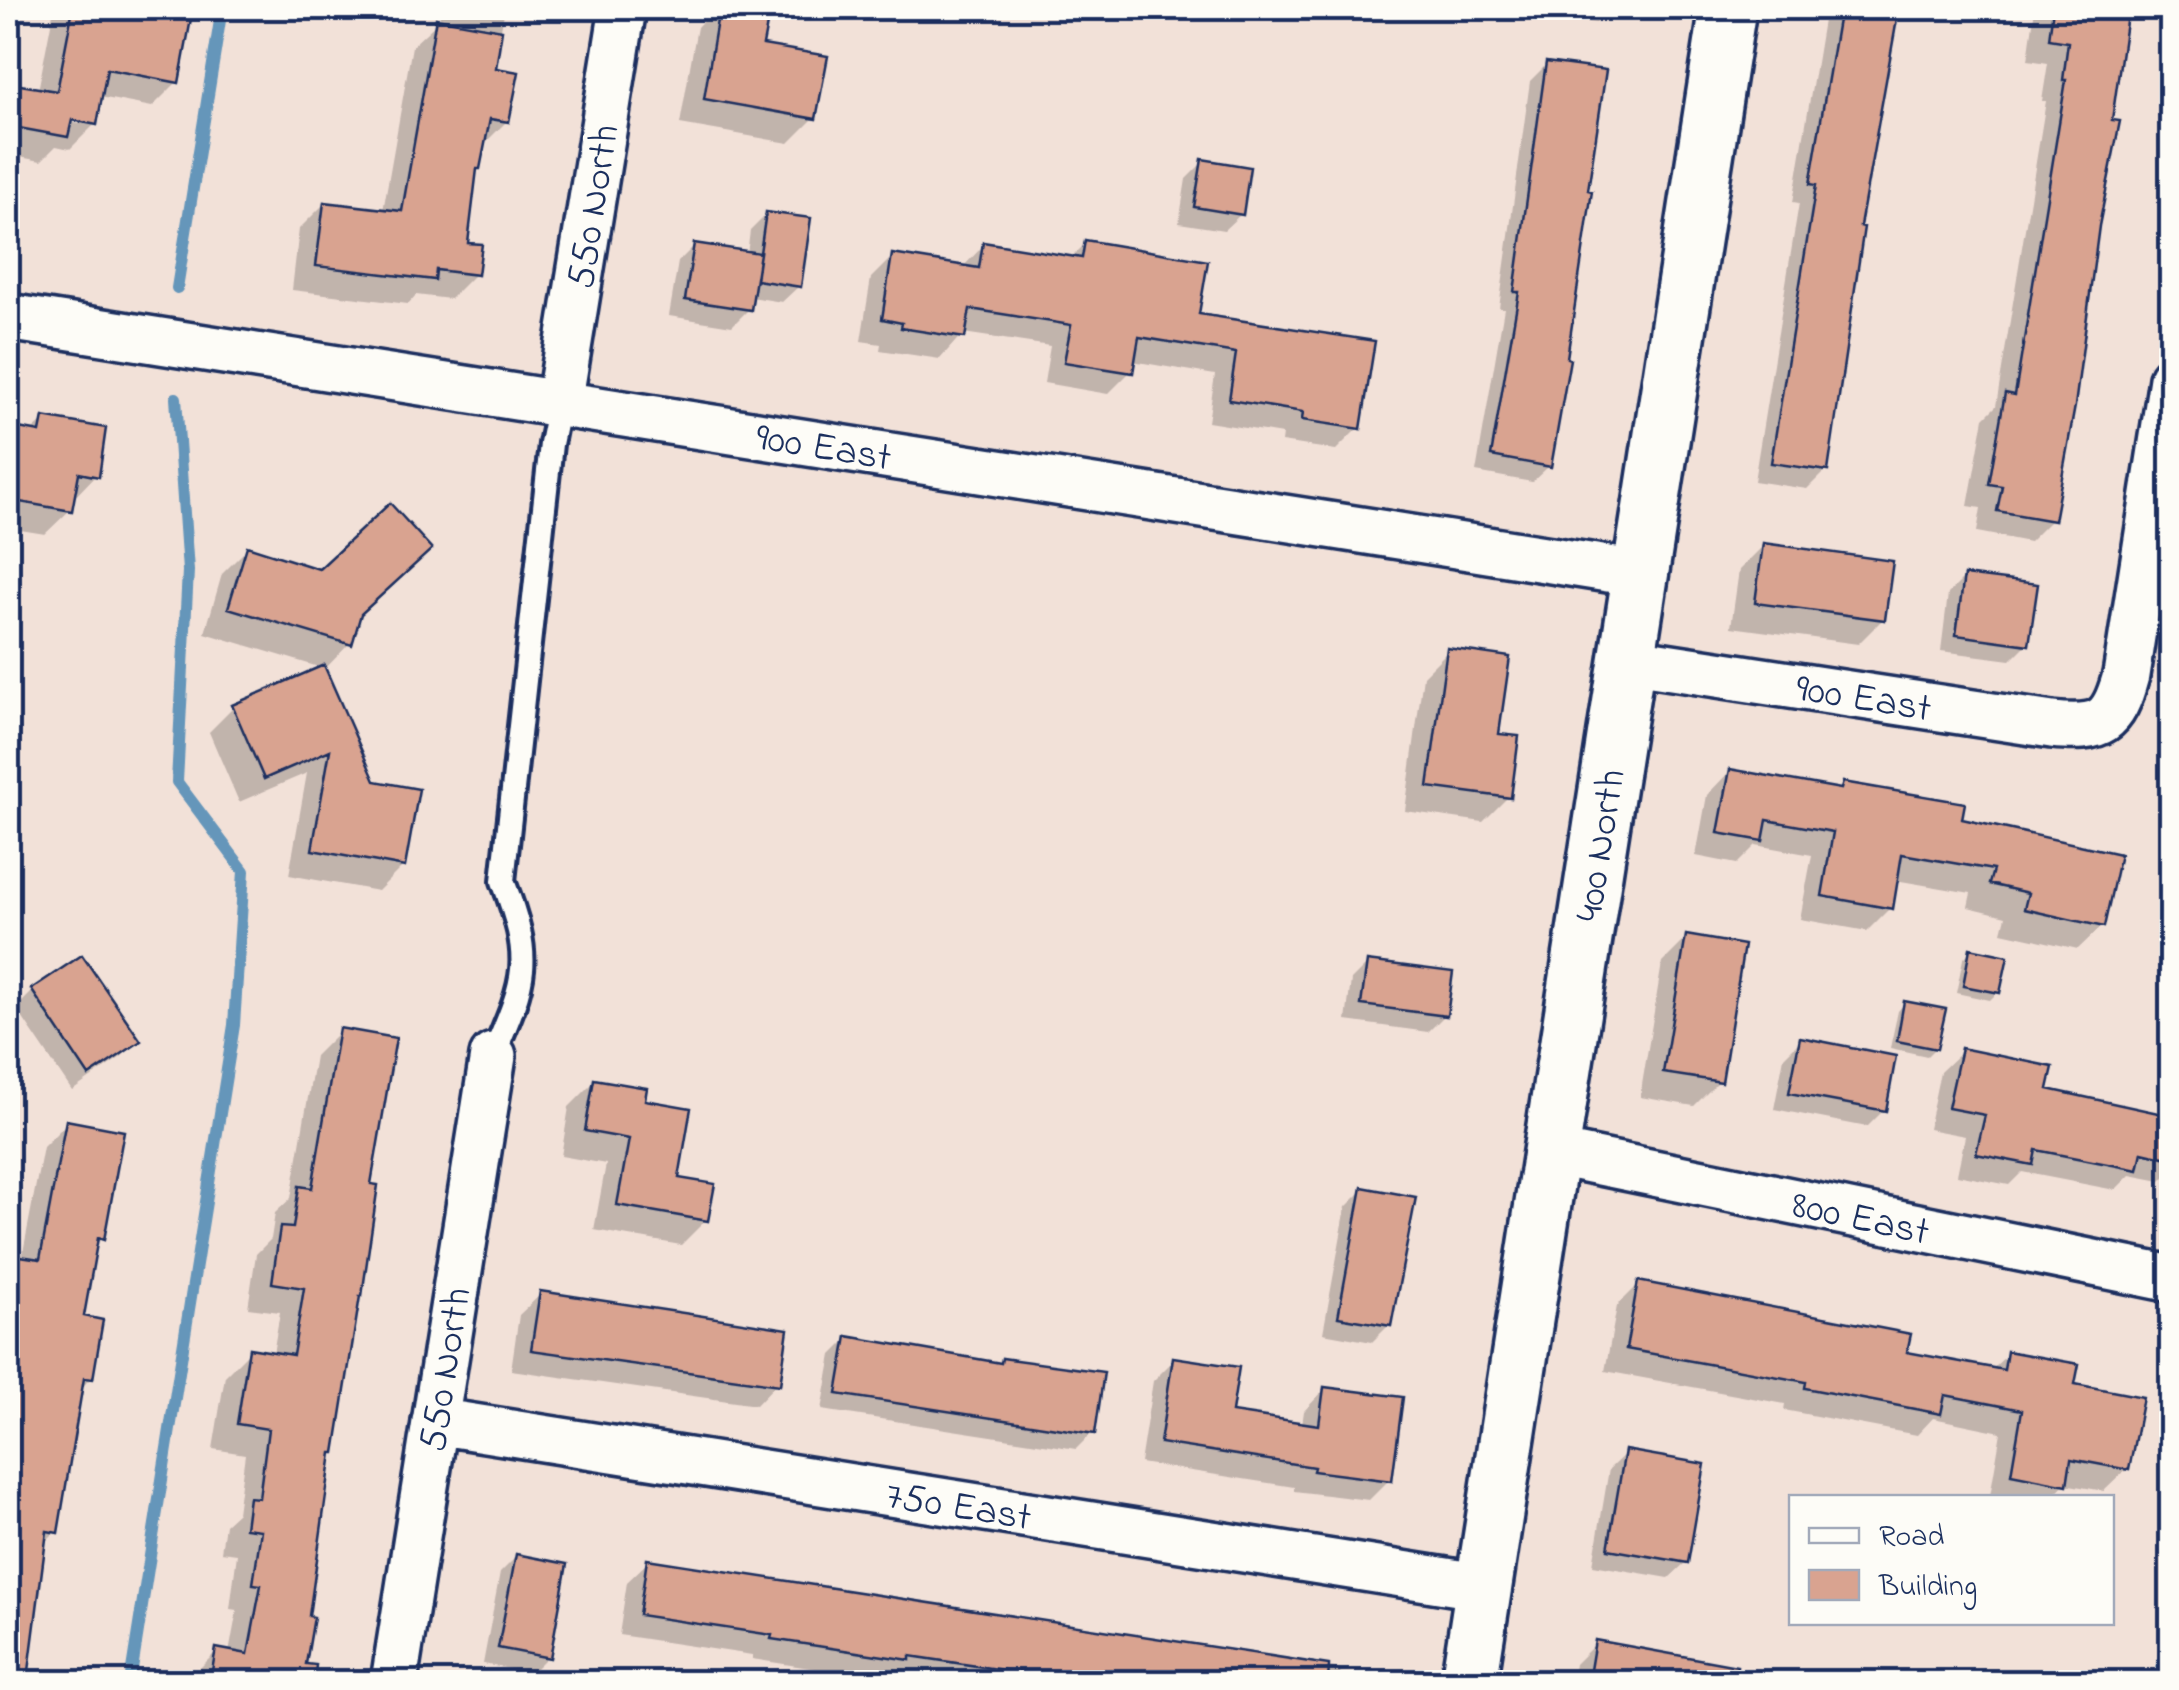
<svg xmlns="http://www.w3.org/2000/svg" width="2179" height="1690" font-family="'Indie Flower',sans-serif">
<rect width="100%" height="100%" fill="#f2e1d8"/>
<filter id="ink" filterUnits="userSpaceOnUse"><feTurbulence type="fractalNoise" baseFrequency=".01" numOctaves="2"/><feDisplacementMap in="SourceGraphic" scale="20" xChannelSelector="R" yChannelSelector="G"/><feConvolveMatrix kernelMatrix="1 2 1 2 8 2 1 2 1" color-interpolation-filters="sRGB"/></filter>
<g filter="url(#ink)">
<path fill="#0003" fill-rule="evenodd" d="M 54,8 L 191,8 L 177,82 L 152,107 L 100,97 L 95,124 L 70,149 L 56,146 L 41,161 L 9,155 L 8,163 L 8,86 L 38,91 ZM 79,119 L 79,124 L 59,120 Z
M 441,8 L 505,8 L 493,70 L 507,121 L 482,146 L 475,171 L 465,245 L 475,274 L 450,299 L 416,295 L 408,304 L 292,290 L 299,229 L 324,204 L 383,211 L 412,46 L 439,21 Z
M 767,8 L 760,47 L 814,118 L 789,143 L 680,124 L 697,27 L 715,8 Z
M 1543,8 L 1612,8 L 1596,23 L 1542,16 Z
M 1825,8 L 1914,8 L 1902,19 L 1895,18 L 1857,228 L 1826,470 L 1807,489 L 1754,481 L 1799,203 L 1793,202 Z
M 2035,8 L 2125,8 L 2051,520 L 2029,542 L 1977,532 L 1981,508 L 1968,506 L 1984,418 L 1996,406 L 2046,101 L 2042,101 L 2048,63 L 2028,60 Z
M 1547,64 L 1549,466 L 1532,482 L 1476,472 L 1504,308 L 1499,308 L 1530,81 Z
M 1203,162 L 1241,214 L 1224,230 L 1179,223 L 1186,179 Z
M 767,214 L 799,286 L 782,302 L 751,297 L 749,309 L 732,326 L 669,316 L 678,262 L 695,245 L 747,254 L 750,231 Z
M 1086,243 L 1197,316 L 1358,428 L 1336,450 L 1281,442 L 1282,434 L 1208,422 L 1215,375 L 1132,361 L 1130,372 L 1108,394 L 1044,383 L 1050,346 L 963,333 L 940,359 L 880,350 L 881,344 L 861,341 L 871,278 L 893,256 L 962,268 L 984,245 L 1070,259 Z
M 44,420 L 96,475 L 72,500 L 70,510 L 45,534 L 8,528 L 8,429 L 31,432 Z
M 1764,545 L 1883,619 L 1858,644 L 1731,627 L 1739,570 Z
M 247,549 L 320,572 L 358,616 L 349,644 L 324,670 L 403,866 L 378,891 L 289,875 L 307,773 L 239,802 L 209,732 L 234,707 L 322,668 L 205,633 L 222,574 Z
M 1965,577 L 2027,644 L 2011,660 L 1941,651 L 1948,594 Z
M 1448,651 L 1496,736 L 1508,797 L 1483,822 L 1405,811 L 1423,676 Z
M 1730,771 L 1837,791 L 1844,785 L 1959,821 L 2102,926 L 2078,949 L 2002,932 L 2006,916 L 1968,907 L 1971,893 L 1895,880 L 1890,908 L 1867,931 L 1800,919 L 1812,855 L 1756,845 L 1737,864 L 1696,856 L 1707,795 Z
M 1687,938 L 1719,1081 L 1694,1106 L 1640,1097 L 1662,963 Z
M 1971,951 L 1998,992 L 1990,1000 L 1956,993 L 1963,959 Z
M 1368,963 L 1445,1015 L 1428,1032 L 1346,1021 L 1351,980 Z
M 33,991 L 138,1041 L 121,1057 L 72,1091 L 16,1008 Z
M 1905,1003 L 1935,1048 L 1927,1056 L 1890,1048 L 1898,1011 Z
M 340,1031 L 329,1456 L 306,1618 L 311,1619 L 298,1682 L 191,1682 L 192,1676 L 217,1651 L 229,1653 L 237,1610 L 230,1609 L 237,1554 L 221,1552 L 225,1524 L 237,1513 L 245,1454 L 213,1449 L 225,1376 L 250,1351 L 273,1354 L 280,1312 L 248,1308 L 256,1254 L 271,1239 L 275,1213 L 291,1198 L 315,1056 Z
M 1801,1040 L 1884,1110 L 1867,1127 L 1774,1109 L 1784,1057 Z
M 1962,1051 L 2045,1091 L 2172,1118 L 2172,1170 L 2161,1181 L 2130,1175 L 2115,1190 L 2022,1172 L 2009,1185 L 1957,1175 L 1965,1136 L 1928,1129 L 1940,1072 Z
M 594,1082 L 643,1103 L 676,1180 L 706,1220 L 681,1245 L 594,1230 L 606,1164 L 561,1156 L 569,1107 Z
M 67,1123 L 102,1238 L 94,1246 L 81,1318 L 91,1378 L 80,1389 L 56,1531 L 43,1544 L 21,1682 L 8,1682 L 8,1271 L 22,1258 L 43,1147 Z
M 1363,1190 L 1389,1325 L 1372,1342 L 1323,1333 L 1346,1207 Z
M 1639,1284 L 1904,1354 L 1991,1370 L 2008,1354 L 2073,1386 L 2127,1469 L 2104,1491 L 2064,1484 L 2051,1498 L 1990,1496 L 2001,1432 L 1933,1418 L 1917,1435 L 1784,1410 L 1785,1404 L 1605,1371 L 1617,1306 Z
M 541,1294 L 777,1383 L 756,1405 L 511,1370 L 519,1315 Z
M 848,1339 L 999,1365 L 1003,1361 L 1092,1433 L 1076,1449 L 822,1410 L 832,1355 Z
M 1174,1360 L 1229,1414 L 1302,1425 L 1304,1411 L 1324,1390 L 1390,1479 L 1369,1500 L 1294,1491 L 1294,1487 L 1140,1463 L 1153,1381 Z
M 1626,1453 L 1686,1562 L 1669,1578 L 1593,1565 L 1609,1469 Z
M 516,1557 L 547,1657 L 531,1673 L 483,1664 L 500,1573 Z
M 648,1562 L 1341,1669 L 1339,1682 L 931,1682 L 890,1676 L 887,1680 L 752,1659 L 752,1655 L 619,1635 L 627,1582 Z
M 1596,1643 L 1720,1672 L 1776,1682 L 1572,1682 L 1575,1664 Z"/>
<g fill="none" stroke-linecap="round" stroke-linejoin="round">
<path stroke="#6596ba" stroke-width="12" d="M 177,288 L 222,8
M 130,1682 L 234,1025 L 244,871 L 177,782 L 188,571 L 176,398
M 2160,1682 L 2172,1607"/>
</g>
<path fill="#d9a390" stroke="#1b2f5e" stroke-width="2.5" d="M 73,8 L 193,8 L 179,83 L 107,69 L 97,125 L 72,120 L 68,137 L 8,126 L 8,83 L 57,91 Z
M 719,8 L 770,8 L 763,45 L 828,56 L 816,119 L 704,99 Z
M 1840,8 L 1899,8 L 1860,226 L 1864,227 L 1828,471 L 1771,463 L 1816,185 L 1810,184 Z
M 2053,8 L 2128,8 L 2112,120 L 2120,121 L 2099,226 L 2075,406 L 2054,521 L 1997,511 L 2002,486 L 1989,484 L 2005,393 L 2015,395 L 2066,80 L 2063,80 L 2068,42 L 2049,39 Z
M 436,18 L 502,30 L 496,68 L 519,72 L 509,122 L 490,119 L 480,169 L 477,169 L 468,243 L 482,244 L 478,275 L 436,270 L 435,280 L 316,266 L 324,202 L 402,211 Z
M 1546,62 L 1606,70 L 1588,190 L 1592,191 L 1567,358 L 1570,359 L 1551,467 L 1491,456 L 1519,292 L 1514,292 Z
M 1202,159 L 1250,167 L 1243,215 L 1194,207 Z
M 766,212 L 811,218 L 801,287 L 756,280 Z
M 1085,240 L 1208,261 L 1199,314 L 1375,341 L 1361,429 L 1302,420 L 1303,412 L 1229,400 L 1236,353 L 1139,337 L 1133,373 L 1064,362 L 1071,325 L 970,309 L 965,338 L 901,328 L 902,323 L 882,319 L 892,254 L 979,268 L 983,242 L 1082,258 Z
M 694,243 L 760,253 L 751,310 L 685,300 Z
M 43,417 L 106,428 L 99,477 L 79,473 L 72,511 L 8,500 L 8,426 L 40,432 Z
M 390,503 L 432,549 L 361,614 L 352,645 L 228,608 L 247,546 L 319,569 Z
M 1763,543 L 1893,561 L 1885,620 L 1755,603 Z
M 1964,575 L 2038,584 L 2029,645 L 1956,635 Z
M 1447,648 L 1510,657 L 1499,734 L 1519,736 L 1511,798 L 1428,787 Z
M 324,665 L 375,781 L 419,789 L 405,867 L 312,850 L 330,750 L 264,779 L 232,705 Z
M 1730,769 L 1841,789 L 1843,782 L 1965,803 L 1962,819 L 2120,854 L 2104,927 L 2024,909 L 2028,893 L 1989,884 L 1993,870 L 1902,854 L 1893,909 L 1822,896 L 1833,832 L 1767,820 L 1763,841 L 1718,833 Z
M 1686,935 L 1744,945 L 1722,1082 L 1663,1073 Z
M 1970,948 L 2008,956 L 2000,993 L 1963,986 Z
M 82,955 L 141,1041 L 89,1076 L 31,989 Z
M 1367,961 L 1453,972 L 1447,1016 L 1361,1005 Z
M 1904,1001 L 1946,1009 L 1937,1049 L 1897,1041 Z
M 339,1028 L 396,1038 L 371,1184 L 378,1185 L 362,1296 L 360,1296 L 335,1453 L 332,1453 L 309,1616 L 314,1617 L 306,1664 L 316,1665 L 314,1682 L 210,1682 L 216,1648 L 248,1654 L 261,1585 L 253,1584 L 261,1530 L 245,1528 L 249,1497 L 259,1498 L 268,1429 L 237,1424 L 249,1348 L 293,1355 L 304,1288 L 272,1283 L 280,1227 L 293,1228 L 299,1186 L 312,1188 Z
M 1800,1037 L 1896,1056 L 1886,1111 L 1789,1093 Z
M 1961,1048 L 2053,1067 L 2048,1089 L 2172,1116 L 2172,1159 L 2142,1152 L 2138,1170 L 2036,1150 L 2033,1165 L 1976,1154 L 1985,1115 L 1948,1108 Z
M 594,1079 L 647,1088 L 645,1100 L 691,1108 L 679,1178 L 715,1184 L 708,1221 L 617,1205 L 629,1139 L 585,1131 Z
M 66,1120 L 124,1131 L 104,1240 L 98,1238 L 84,1316 L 103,1320 L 93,1379 L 84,1378 L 58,1533 L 47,1531 L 28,1679 L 8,1678 L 8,1325 L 20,1256 L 40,1259 Z
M 1362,1187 L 1416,1197 L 1391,1326 L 1338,1317 Z
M 1638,1281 L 1911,1334 L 1907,1352 L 2004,1370 L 2007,1351 L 2079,1364 L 2075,1384 L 2143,1397 L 2129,1470 L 2071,1459 L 2067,1485 L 2011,1474 L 2022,1410 L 1945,1395 L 1941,1414 L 1805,1388 L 1806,1382 L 1626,1349 Z
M 540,1291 L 788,1329 L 780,1385 L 531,1350 Z
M 847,1336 L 1001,1363 L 1002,1358 L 1104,1372 L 1095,1434 L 837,1394 Z
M 1173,1357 L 1239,1367 L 1232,1412 L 1319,1425 L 1324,1387 L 1403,1397 L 1392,1481 L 1313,1471 L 1314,1467 L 1160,1443 Z
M 1625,1450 L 1705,1464 L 1688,1563 L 1608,1549 Z
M 516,1554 L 567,1564 L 550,1658 L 498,1648 Z
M 647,1559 L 1329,1665 L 1328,1682 L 1083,1682 L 910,1656 L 910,1660 L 771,1639 L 772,1635 L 639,1615 Z
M 1595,1640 L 1737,1666 L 1735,1682 L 1588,1682 Z"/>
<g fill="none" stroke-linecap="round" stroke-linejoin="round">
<g stroke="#1b2f5e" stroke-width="30">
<path id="lane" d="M 493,1056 C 526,978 534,962 503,881 L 551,444 L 559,404"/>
</g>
<g stroke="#1b2f5e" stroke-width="52">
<path id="street" d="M 8,317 L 1640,574
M 559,404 L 623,8
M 1626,660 L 2052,725 C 2101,730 2113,723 2126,675 L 2172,379
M 1551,1152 L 2172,1279
M 435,1421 L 1484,1587
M 394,1682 L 493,1056"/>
</g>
<g stroke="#1b2f5e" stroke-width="62">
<path id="secondary" d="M 1469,1682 L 1728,8"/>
</g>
<use href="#lane" stroke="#fdfcf7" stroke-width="22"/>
<use href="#street" stroke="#fdfcf7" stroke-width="45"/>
<use href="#secondary" stroke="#fdfcf7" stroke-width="55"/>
</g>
</g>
<g text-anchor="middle" stroke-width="9" stroke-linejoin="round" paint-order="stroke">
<g font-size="40" fill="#1b2f5e" stroke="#fdfcf7">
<text transform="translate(591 206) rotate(-81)" y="14">550 North</text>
<text transform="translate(824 445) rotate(9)" y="14">900 East</text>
<text transform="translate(1864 696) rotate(9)" y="14">900 East</text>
<text transform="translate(1598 845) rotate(-81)" y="14">400 North</text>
<text transform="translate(1861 1216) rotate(12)" y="14">800 East</text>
<text transform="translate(443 1369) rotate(-81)" y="14">550 North</text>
<text transform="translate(959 1504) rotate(9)" y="14">750 East</text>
</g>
</g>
<rect width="2179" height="1690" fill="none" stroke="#fdfcf7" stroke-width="40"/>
<rect x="20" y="20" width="2139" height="1650" fill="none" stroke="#1b2f5e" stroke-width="4" filter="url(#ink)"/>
<rect x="1789" y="1495" width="325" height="130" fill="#fdfcf7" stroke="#a3aaba" stroke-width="2.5"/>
<rect x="1809" y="1528" width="50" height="15" fill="#fdfcf7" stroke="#a3aaba" stroke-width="2.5"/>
<text x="1879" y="1545" font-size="30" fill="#1b2f5e">Road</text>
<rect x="1809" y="1570" width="50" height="30" fill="#d9a390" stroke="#a3aaba" stroke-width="2.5"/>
<text x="1879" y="1595" font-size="30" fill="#1b2f5e">Building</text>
</svg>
